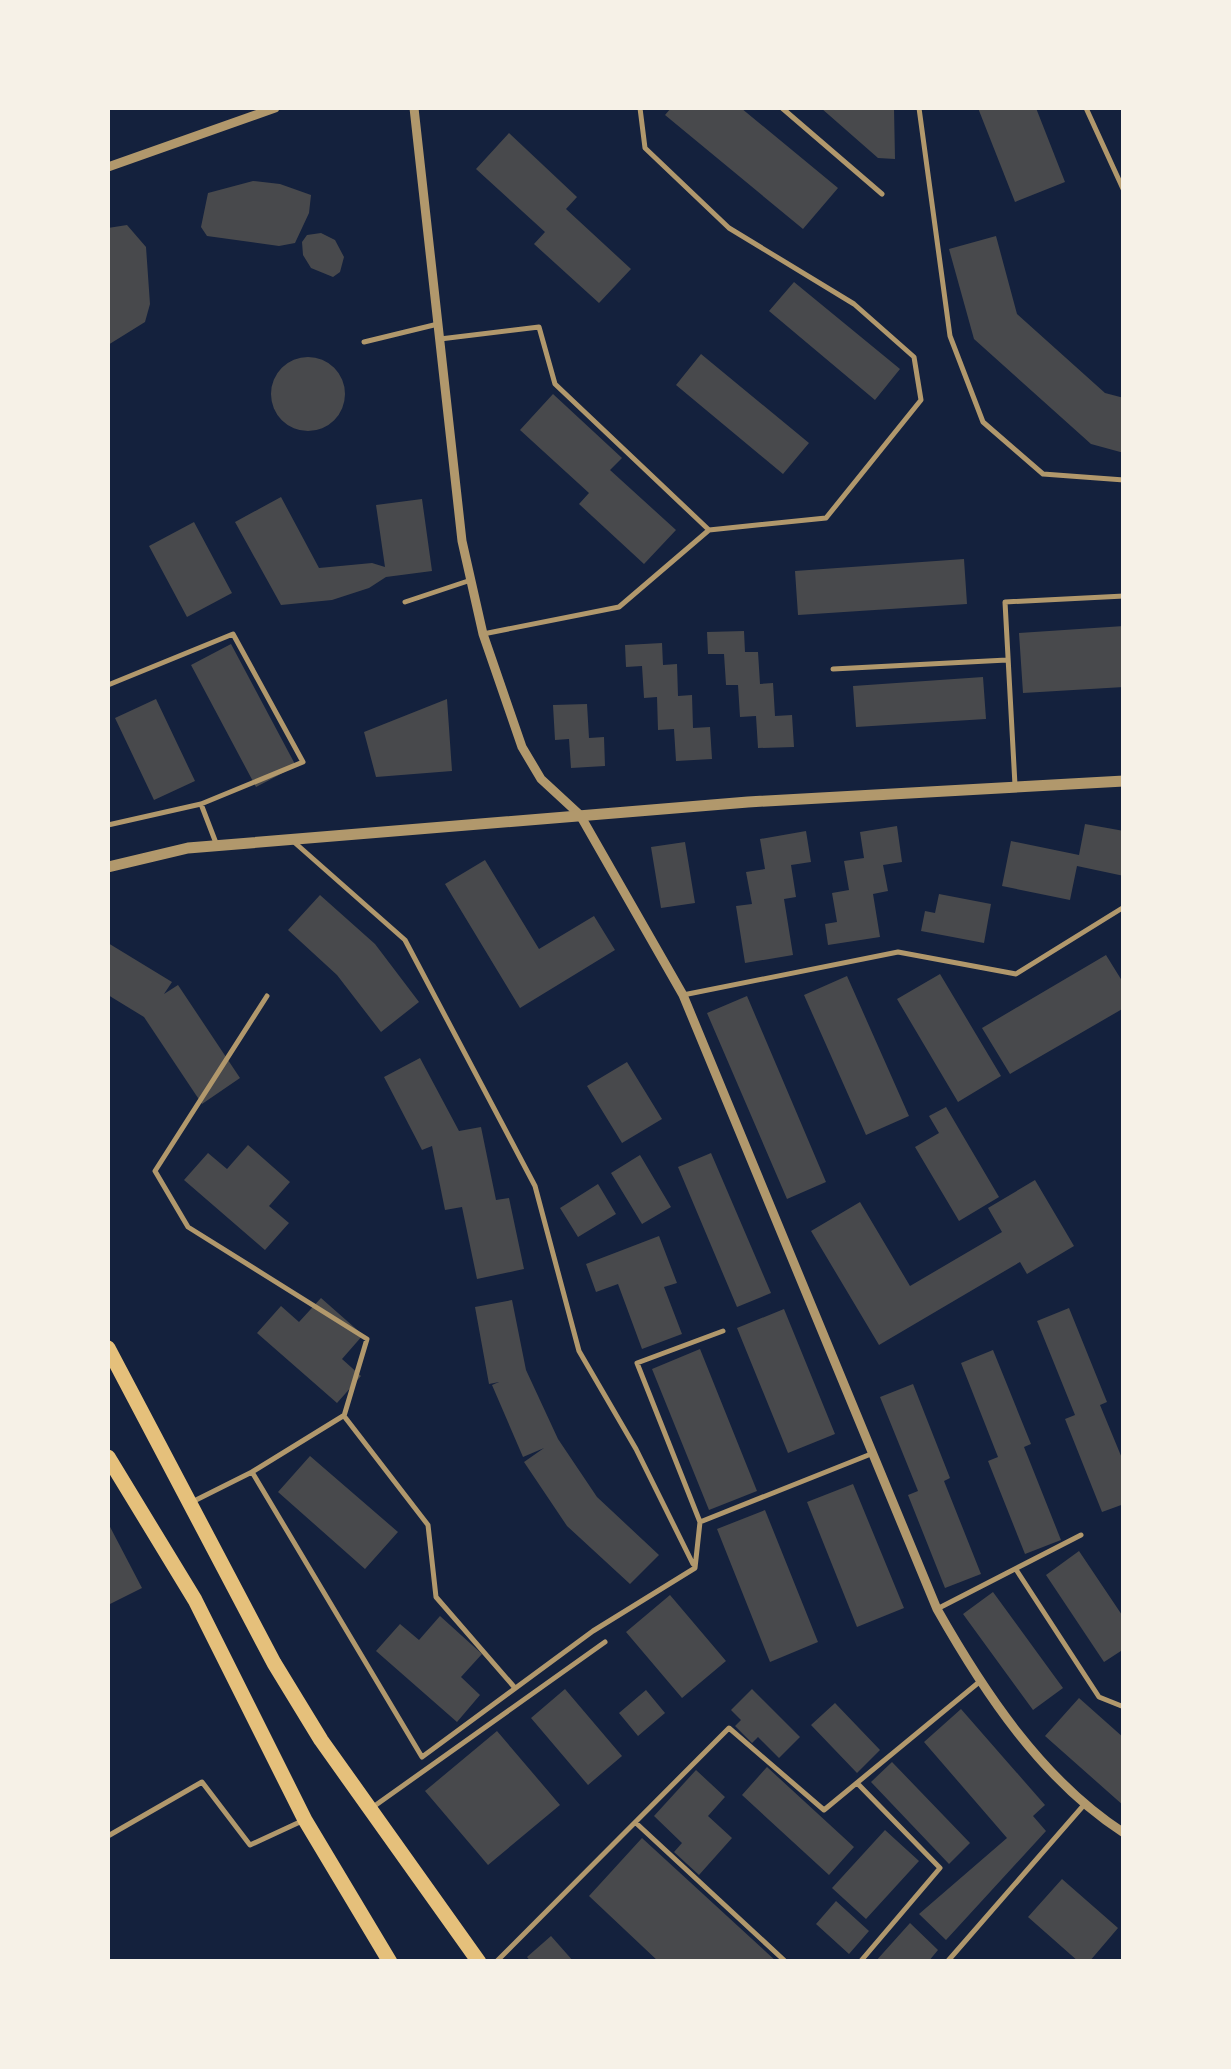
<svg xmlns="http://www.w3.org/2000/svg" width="1231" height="2069" font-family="'Space Grotesk',sans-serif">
<rect width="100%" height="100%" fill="#14213d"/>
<path fill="#48494c" d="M 671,108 L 741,108 L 838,188 L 803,229 L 665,115 Z
M 821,108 L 894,108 L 895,159 L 878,158 Z
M 978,108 L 1036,108 L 1065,182 L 1015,202 Z
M 509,133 L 577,197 L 566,209 L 631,269 L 599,303 L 534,244 L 545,232 L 476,169 Z
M 253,181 L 280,184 L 311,195 L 309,213 L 295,243 L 279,246 L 207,236 L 201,227 L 208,193 Z
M 127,225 L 146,247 L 150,304 L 145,322 L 108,345 L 108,228 Z
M 321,233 L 335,240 L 344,257 L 340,272 L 333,277 L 311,268 L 303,255 L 302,242 L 307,235 Z
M 996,236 L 1017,314 L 1105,393 L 1124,398 L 1124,453 L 1091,444 L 974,339 L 949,249 Z
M 794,282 L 900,369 L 875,400 L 769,311 Z
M 701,354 L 809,443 L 783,474 L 676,385 Z
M271 394a37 37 0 1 1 74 0a37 37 0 1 1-74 0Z
M 553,394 L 622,458 L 610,470 L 676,530 L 644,564 L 579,504 L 589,493 L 520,430 Z
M 281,497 L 319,568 L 372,563 L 385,567 L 376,505 L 422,499 L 432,571 L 386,577 L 369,588 L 332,600 L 281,605 L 235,522 Z
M 194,522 L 232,593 L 187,617 L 149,546 Z
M 964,559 L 967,604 L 798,615 L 795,571 Z
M 1124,626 L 1124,687 L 1023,693 L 1019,633 Z
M 744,631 L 745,652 L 758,652 L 760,684 L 773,683 L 775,716 L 792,715 L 794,747 L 758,748 L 756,716 L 740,717 L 738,685 L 726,685 L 724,654 L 708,654 L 707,632 Z
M 662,643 L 663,665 L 677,664 L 678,696 L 692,695 L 693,728 L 710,727 L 712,759 L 676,761 L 674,729 L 658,730 L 657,697 L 644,698 L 642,666 L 626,667 L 625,645 Z
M 231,644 L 296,766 L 256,787 L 191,665 Z
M 983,677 L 986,719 L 856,727 L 853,686 Z
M 156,699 L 195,781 L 154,800 L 115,718 Z
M 447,699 L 452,771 L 376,777 L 364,732 Z
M 587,704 L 589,738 L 604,737 L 605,766 L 571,768 L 569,739 L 555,740 L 553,705 Z
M 1085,824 L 1124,831 L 1124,876 L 1077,866 L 1070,900 L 1002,886 L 1011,841 L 1079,855 Z
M 897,826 L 902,862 L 883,865 L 888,891 L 873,894 L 880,937 L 828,945 L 825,924 L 837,922 L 832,893 L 849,890 L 844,861 L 864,858 L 860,832 Z
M 806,831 L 811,862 L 791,865 L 796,897 L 784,899 L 793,955 L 745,963 L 736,906 L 752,904 L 746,872 L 765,869 L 760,839 Z
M 685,842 L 695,903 L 661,908 L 651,847 Z
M 485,860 L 539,949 L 594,916 L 615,950 L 520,1008 L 445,884 Z
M 939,894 L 991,904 L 984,943 L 921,931 L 925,911 L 935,913 Z
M 320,895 L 375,944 L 419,1002 L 381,1032 L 337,975 L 288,930 Z
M 108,943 L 172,982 L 164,994 L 178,985 L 240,1078 L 202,1104 L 144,1017 L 108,995 Z
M 1106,955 L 1124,984 L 1124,1008 L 1010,1074 L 982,1028 Z
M 940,974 L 1001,1076 L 958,1102 L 897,999 Z
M 847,976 L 909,1116 L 866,1135 L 804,995 Z
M 747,996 L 826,1182 L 787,1199 L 707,1013 Z
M 420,1058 L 459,1131 L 481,1127 L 496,1200 L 509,1198 L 524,1269 L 477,1279 L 462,1207 L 445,1210 L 432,1146 L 422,1150 L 384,1077 Z
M 627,1062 L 662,1119 L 622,1143 L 587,1086 Z
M 946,1107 L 999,1197 L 959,1221 L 915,1147 L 939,1133 L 929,1116 Z
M 248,1145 L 290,1182 L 269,1206 L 289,1223 L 265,1250 L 184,1180 L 208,1153 L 227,1169 Z
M 711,1153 L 771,1293 L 737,1307 L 678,1167 Z
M 640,1155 L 671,1207 L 642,1224 L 611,1173 Z
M 1035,1180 L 1074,1246 L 1027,1274 L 1020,1262 L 879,1345 L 811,1231 L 860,1202 L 910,1286 L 1002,1232 L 988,1208 Z
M 598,1184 L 616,1214 L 578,1237 L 560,1208 Z
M 659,1236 L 677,1283 L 664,1287 L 682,1334 L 642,1349 L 618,1284 L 596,1292 L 586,1264 Z
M 321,1298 L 363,1335 L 342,1359 L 361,1376 L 337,1403 L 257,1333 L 281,1306 L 299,1322 Z
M 512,1300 L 526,1370 L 558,1439 L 597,1497 L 659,1555 L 630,1584 L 567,1526 L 524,1462 L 544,1448 L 523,1457 L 492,1385 L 499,1382 L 489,1384 L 475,1307 Z
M 1069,1308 L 1107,1402 L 1100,1405 L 1124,1463 L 1124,1504 L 1102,1512 L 1065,1419 L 1075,1415 L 1037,1321 Z
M 784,1309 L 835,1434 L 788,1453 L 737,1328 Z
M 700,1349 L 757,1491 L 709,1510 L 652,1369 Z
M 993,1350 L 1031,1444 L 1024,1447 L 1061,1540 L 1025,1554 L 988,1461 L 998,1457 L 961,1363 Z
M 913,1384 L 950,1478 L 944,1481 L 981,1574 L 945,1588 L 908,1495 L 918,1491 L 880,1397 Z
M 310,1456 L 398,1532 L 365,1569 L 278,1492 Z
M 853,1484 L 904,1608 L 857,1627 L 807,1502 Z
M 765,1510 L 818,1642 L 770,1662 L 717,1529 Z
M 108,1523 L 142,1588 L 108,1605 Z
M 1079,1551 L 1124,1618 L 1124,1649 L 1104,1662 L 1046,1575 Z
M 993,1592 L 1063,1688 L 1033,1710 L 963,1614 Z
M 670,1595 L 726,1661 L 682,1698 L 626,1632 Z
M 440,1616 L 482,1654 L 461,1677 L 480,1695 L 457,1722 L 376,1651 L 400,1624 L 419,1640 Z
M 565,1689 L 622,1756 L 588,1785 L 531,1718 Z
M 752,1689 L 800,1737 L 779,1758 L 758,1737 L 752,1743 L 735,1726 L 741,1720 L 731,1710 Z
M 646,1690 L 665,1713 L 638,1736 L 619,1713 Z
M 1079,1698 L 1124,1738 L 1124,1806 L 1045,1736 Z
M 835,1703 L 880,1750 L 857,1773 L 811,1725 Z
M 961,1709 L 1045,1805 L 1033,1816 L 1046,1831 L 946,1940 L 919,1914 L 1007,1838 L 924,1742 Z
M 497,1731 L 560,1805 L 488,1865 L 425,1791 Z
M 892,1762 L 970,1843 L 949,1864 L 871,1782 Z
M 767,1767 L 854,1847 L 829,1875 L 742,1795 Z
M 696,1770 L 725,1797 L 708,1816 L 732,1838 L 699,1875 L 674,1852 L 682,1843 L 654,1816 Z
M 885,1830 L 919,1861 L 866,1919 L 832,1888 Z
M 642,1838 L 777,1962 L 659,1962 L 589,1896 Z
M 1062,1879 L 1118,1928 L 1089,1962 L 1079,1962 L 1028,1917 Z
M 836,1901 L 869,1931 L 849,1954 L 816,1924 Z
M 910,1923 L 938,1950 L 928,1962 L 875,1962 Z
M 551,1936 L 574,1962 L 531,1962 L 527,1957 Z"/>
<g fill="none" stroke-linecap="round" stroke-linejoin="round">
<path stroke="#b1986c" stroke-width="5" d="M 640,108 L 645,148 L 729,228 L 854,304 L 914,357 L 921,400 L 826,518 L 709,530
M 782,108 L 882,194
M 919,108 L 950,336 L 983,422 L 1043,474 L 1124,480
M 1086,108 L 1124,191
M 440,339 L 539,327 L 555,384 L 709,530 L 619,607 L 483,634
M 364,342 L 438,324
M 405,602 L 471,580
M 833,669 L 1007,660
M 108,685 L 233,634 L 303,762 L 201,804 L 108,825
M 1015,785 L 1005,602 L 1124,596
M 201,804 L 216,843
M 294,842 L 405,940 L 535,1186 L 579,1351 L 636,1449 L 693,1564
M 683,995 L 898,952 L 1016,974 L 1124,907
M 267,996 L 155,1171 L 188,1227 L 367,1339 L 344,1416 L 428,1525 L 436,1597 L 515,1688
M 252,1472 L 343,1416
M 192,1502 L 252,1472 L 422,1757 L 593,1631 L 695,1568 L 700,1522 L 871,1454
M 700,1522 L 637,1363 L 723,1331
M 1017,1571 L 1099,1697 L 1124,1707
M 937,1609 L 1081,1535
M 858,1784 L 940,1868 L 860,1962
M 373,1807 L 605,1642
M 636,1823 L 786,1962
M 108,1836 L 202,1782 L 250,1845 L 302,1821
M 496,1962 L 729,1728 L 824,1810 L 978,1683
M 947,1962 L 1083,1806"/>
<path stroke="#b1986c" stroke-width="9" d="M 414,108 L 462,541 L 483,634 L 522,747 L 541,779 L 580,815 L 683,995 L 937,1609 C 984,1692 1042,1780 1124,1833
M 108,167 L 275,108"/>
<path stroke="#b1986c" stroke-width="11" d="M 108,867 L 188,848 L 748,802 L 1124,781"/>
<path stroke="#e5c07b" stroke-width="15" d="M 108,1348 L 274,1663 L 321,1740 L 479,1962
M 108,1457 L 195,1600 L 305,1820 L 390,1962"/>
</g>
<rect width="1231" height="2069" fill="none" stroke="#f6f1e7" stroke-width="220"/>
</svg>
